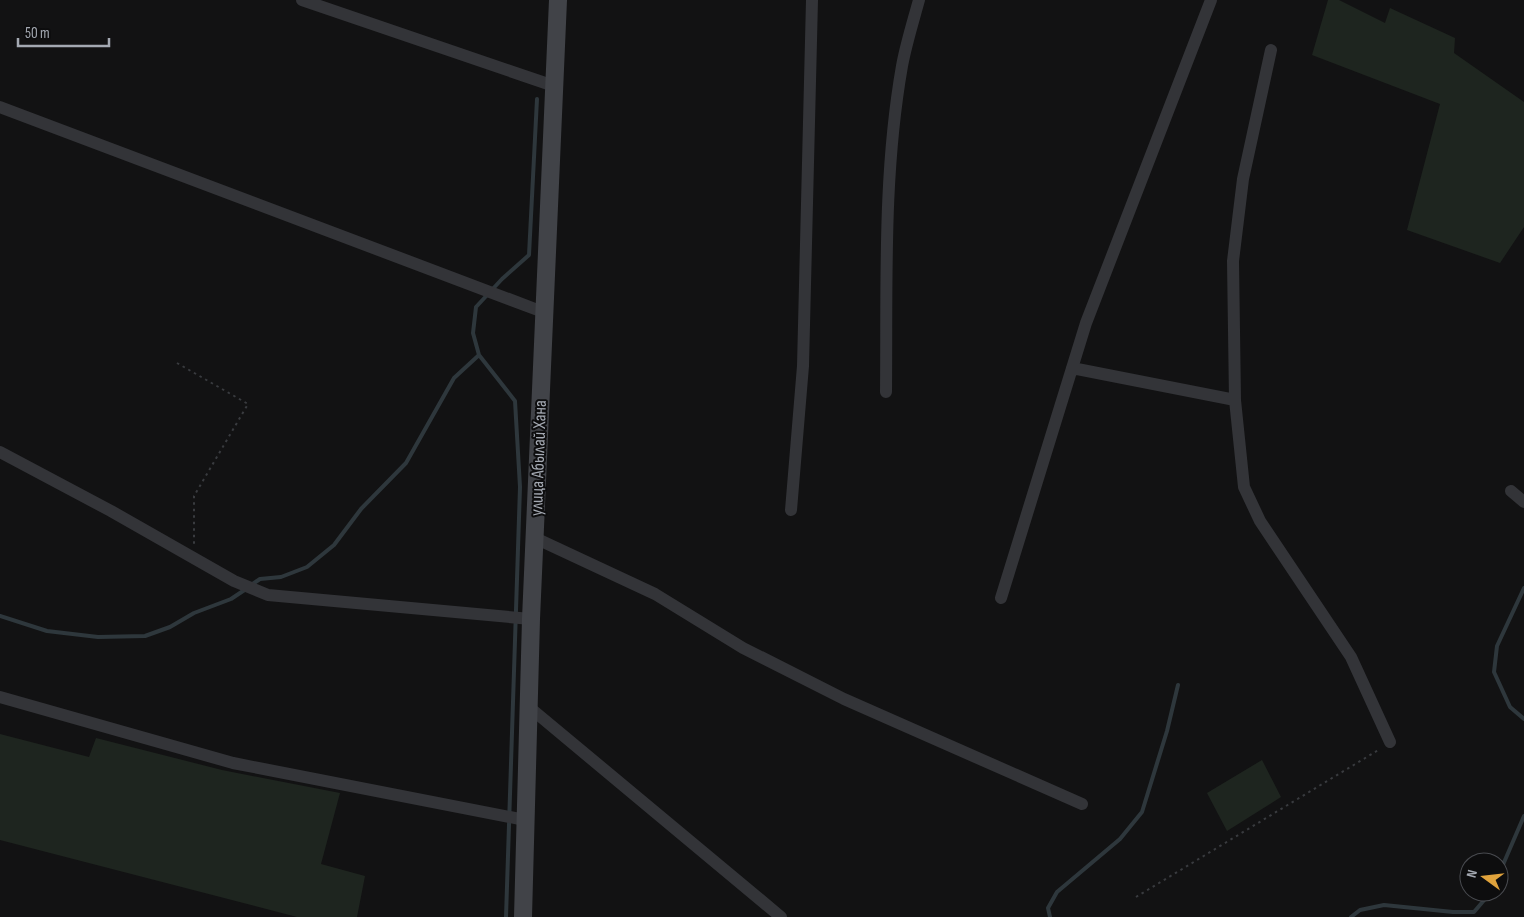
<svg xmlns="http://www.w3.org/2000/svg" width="1524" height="917" font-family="'Sofia Sans Condensed',sans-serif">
<rect width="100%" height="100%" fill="#121213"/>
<path fill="#1e251f" d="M 1328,0 L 1339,0 L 1385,23 L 1390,8 L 1455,38 L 1454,53 L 1524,102 L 1524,227 L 1500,263 L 1407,230 L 1440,104 L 1312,55 Z
M 0,734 L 89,757 L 96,738 L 222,770 L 340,793 L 321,864 L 365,876 L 357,917 L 297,917 L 0,840 Z
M 1262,760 L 1281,797 L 1227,831 L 1207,793 Z"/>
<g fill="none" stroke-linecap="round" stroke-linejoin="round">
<path stroke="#2e373c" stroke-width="4" d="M 251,585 L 260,579 L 281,577 L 307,567 L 334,545 L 361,509 L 406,463 L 454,378 L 479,355
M 1524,588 L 1497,646 L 1494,672 L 1510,707 L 1524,719
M 0,616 L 47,631 L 98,637 L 145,636 L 170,627 L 194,613 L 231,599 L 246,589
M 1499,874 L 1524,816
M 506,917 L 520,487 L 515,401 L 479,355 L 473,333 L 476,307 L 502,279 L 529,255 L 537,99
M 1050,917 L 1048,908 L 1057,892 L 1120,839 L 1142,812 L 1167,731 L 1178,685
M 1351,917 L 1360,910 L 1384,905 L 1453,912 L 1474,912 L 1491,892"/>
<path stroke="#393b3f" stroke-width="2" stroke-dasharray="2.5 4" stroke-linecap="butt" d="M 177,363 L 248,404 L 194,496 L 194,544
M 1136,897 L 1380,749"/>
<path stroke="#333438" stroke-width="12" d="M 302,0 L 554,86
M 1271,50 L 1243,179 L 1233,261 L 1235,400 L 1244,487 L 1260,521 L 1351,657 L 1390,742
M 0,107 L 543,312
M 1072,368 L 1235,400
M 886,392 C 887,283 883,174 902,66 C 906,44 913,22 919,0
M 0,452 L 111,511 L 234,581 L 268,595 L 531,619
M 1511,491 L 1524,502
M 791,510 L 803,366 L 812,0
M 535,538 L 655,594 L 743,648 L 844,699 L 1082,804
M 1001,598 L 1086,323 L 1211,0
M 0,697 L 233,763 L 525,820
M 529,707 L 781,917"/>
<path stroke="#414348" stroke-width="18" d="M 523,917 L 531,619 L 558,0"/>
</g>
<g text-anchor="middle" stroke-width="4" stroke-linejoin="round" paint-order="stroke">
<g font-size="18" fill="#a4a9b2" stroke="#0d0d0e">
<text transform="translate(538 458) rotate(-88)" y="6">улица Абылай Хана</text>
</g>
</g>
<g transform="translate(1484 877) rotate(285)"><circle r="24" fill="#0d0d0e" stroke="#494b50"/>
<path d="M0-4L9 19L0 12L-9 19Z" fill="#e0a33c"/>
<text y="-8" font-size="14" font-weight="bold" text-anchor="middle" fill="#a4a9b2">N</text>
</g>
<path d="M18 38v8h91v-8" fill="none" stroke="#a4a9b2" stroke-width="2.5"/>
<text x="25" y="38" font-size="15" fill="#a4a9b2" stroke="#0d0d0e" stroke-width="4" paint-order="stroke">50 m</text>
</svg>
